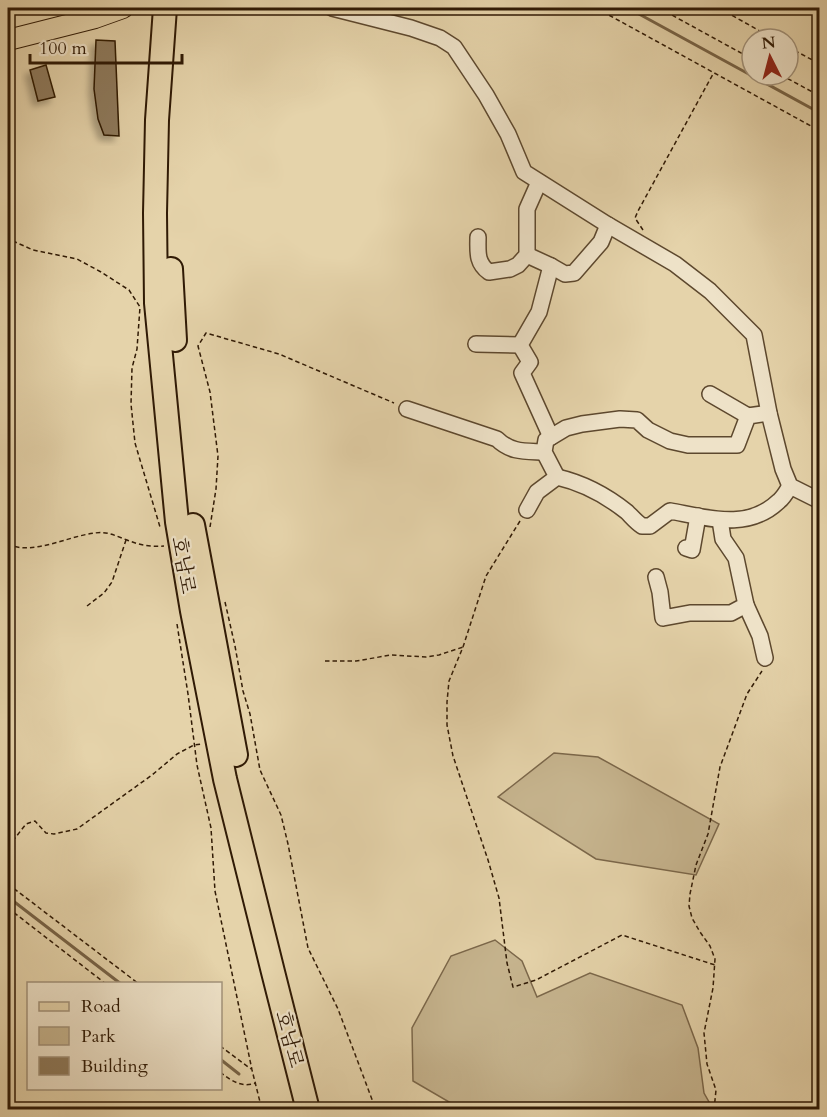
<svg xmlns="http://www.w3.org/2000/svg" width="827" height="1117" font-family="Cardo,'Noto Serif KR',serif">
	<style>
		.green { fill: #c6b48e; stroke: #7b674a; stroke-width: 1.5 }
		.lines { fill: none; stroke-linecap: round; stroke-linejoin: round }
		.stream { stroke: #776346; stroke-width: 3 }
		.building { fill: #8e7a5b; stroke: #301a05; stroke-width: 1.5; filter: url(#shadow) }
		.minor-casing { stroke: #5d482e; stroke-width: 18 }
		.major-casing { stroke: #301a05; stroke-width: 22 }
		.highway-casing { stroke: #301a05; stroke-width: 26 }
		.path { stroke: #301a05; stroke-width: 1.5; stroke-dasharray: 4.5 3; stroke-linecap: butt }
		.minor { stroke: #eee2c8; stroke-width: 15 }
		.major { stroke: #e5d3aa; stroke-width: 20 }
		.highway { stroke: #e5d3aa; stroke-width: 22 }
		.labels { text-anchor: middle; stroke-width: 4.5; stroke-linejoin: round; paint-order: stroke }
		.street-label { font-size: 20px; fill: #301a05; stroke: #eee2c8 }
	</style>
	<defs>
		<filter id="shadow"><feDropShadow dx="-5" dy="5" stdDeviation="3" flood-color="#0004"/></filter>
	</defs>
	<rect width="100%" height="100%" fill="#e5d3aa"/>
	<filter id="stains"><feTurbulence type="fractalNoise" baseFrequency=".00333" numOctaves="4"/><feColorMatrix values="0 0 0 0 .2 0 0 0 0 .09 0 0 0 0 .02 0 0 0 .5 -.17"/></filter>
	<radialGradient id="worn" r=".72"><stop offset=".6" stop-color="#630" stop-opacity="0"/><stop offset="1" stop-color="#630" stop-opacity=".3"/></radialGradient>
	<g class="green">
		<path d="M554,753l44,4 121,67 -23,51 -100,-16 -98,-62z"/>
		<path d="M495,940l27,21 15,36 53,-24 92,32 16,43 6,45 9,16h-252l-48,-28 -1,-53 39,-72z"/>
	</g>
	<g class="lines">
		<g class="stream">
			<path d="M628,8l192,105"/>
			<path d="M8,897l113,87"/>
			<path d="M220,1059l19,15"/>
		</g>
	</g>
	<g class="building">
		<path d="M96,40l19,1 4,95 -15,-1 -6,-16 -4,-30z"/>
		<path d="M46,65l9,32 -17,4 -8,-31z"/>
	</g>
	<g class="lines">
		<defs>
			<g id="minor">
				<path d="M332,8l79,20 29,10 14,9 32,48 22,39 16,38 84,53 67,39 35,27 44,44 15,78 14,56 7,17 30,15"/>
				<path d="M478,237c0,14 -2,26 11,35l21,-3 8,-4 9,-10v-46l12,-27"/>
				<path d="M527,255l24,11 14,8 9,-1 27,-31 7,-17"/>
				<path d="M476,344l44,1"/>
				<path d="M710,394l38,22"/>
				<path d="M407,409l90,30c14,14 29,12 47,13"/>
				<path d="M551,437l-29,-64 8,-11 -10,-17 19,-33 12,-46"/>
				<path d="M557,477c26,6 50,19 70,35 5,5 9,10 15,14h8l20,-15c38,7 78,20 109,-10 5,-4 8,-10 11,-15"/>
				<path d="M527,510l10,-18 20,-15 -13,-25 2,-12 20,-12 16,-4 38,-5 17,1 11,10 22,11 18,4h49l11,-29 21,-3"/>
				<path d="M686,548l6,2 6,-34"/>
				<path d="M656,577l4,15 3,26 27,-5h41l15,-8 -10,-47 -13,-19 -3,-19"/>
				<path d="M746,605l14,31 5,22"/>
			</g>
			<path id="major" d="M8,40l87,-22 28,-10"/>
			<g id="highway">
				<path d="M165,8l-8,112 -2,93 1,90 21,219 15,89 33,168 48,193 35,138"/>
				<path d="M171,269l4,71"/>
				<path d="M193,525l43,230"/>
			</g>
		</defs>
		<use href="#minor" class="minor-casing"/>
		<use href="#major" class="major-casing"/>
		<use href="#highway" class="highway-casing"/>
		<g class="path">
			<path d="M596,8l224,123"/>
			<path d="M659,8l93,51"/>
			<path d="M719,8l55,31"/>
			<path d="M788,47l32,17"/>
			<path d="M781,75l39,21"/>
			<path d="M643,230l-8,-12 3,-7 75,-137"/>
			<path d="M8,235l5,6 20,9 44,9 24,13 28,18 11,17 -3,42 -5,19 -1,36 4,39 25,84"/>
			<path d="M520,521l-34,55 -23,71 -14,34 -2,21v23l6,31 35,104 11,38 8,65 6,24 23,-7 86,-45 93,30"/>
			<path d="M210,527l6,-38 2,-33 -8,-64 -12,-46 8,-13 73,21 115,49"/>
			<path d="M8,544c24,12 60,-8 87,-11 12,-2 21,3 32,7 12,5 24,7 37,6"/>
			<path d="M225,602l10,44 8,45 7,23 10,56 21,45 7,29 20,104 30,61 38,101"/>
			<path d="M87,606l17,-13 8,-11 14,-42"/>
			<path d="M177,624l11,70 9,71 14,63 4,63 37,179 10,40"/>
			<path d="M325,661h31l35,-6 35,2 13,-2 24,-8"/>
			<path d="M8,847l18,-23 9,-3 11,12 8,1 23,-5 75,-54 25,-21 17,-9 7,-1"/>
			<path d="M8,884l131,100"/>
			<path d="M8,908l98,76"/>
			<path d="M220,1046l31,23"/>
			<path d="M220,1072c12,9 21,16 36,11"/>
			<path d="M714,1110l2,-20 -9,-26 -3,-31 9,-45 2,-29 -5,-13 -10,-14 -8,-14 -3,-12 1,-12 6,-29 12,-31 12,-67 27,-73 15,-23"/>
		</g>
		<use href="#minor" class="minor"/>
		<use href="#major" class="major"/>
		<use href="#highway" class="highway"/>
	</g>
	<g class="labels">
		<g class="street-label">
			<text transform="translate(184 565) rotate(80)" y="7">호남로</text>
			<text transform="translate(290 1039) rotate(75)" y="7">호남로</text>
		</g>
	</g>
	<rect width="827" height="1117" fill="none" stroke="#e5d3aa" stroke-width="30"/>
	<rect x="9" y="9" width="809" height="1099" fill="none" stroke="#301a05" stroke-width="3"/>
	<rect x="15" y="15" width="797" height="1087" fill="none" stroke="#301a05" stroke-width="1.5"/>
	<rect x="27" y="982" width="195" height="108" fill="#eee2c8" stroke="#a2927a" stroke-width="1.5"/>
	<rect x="39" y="1002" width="30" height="9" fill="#e5d3aa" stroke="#a2927a" stroke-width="1.5"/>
	<text x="81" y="1012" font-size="18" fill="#301a05">Road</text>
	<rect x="39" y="1027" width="30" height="18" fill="#c6b48e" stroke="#a2927a" stroke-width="1.5"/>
	<text x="81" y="1042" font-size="18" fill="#301a05">Park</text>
	<rect x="39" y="1057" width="30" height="18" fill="#8e7a5b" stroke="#a2927a" stroke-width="1.5"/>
	<text x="81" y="1072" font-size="18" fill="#301a05">Building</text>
	<g transform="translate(770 57) rotate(354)"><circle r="28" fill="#eee2c8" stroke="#a2927a" stroke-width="1.5"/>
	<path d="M0-4.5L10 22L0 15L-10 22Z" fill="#8f2418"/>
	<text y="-9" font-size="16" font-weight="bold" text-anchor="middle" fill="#301a05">N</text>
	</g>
	<path d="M30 54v9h152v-9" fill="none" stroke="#301a05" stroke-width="3"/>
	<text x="39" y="54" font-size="18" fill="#301a05" stroke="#eee2c8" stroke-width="4.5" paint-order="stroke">100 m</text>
	<rect width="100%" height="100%" filter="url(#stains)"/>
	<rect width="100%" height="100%" fill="url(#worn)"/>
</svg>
